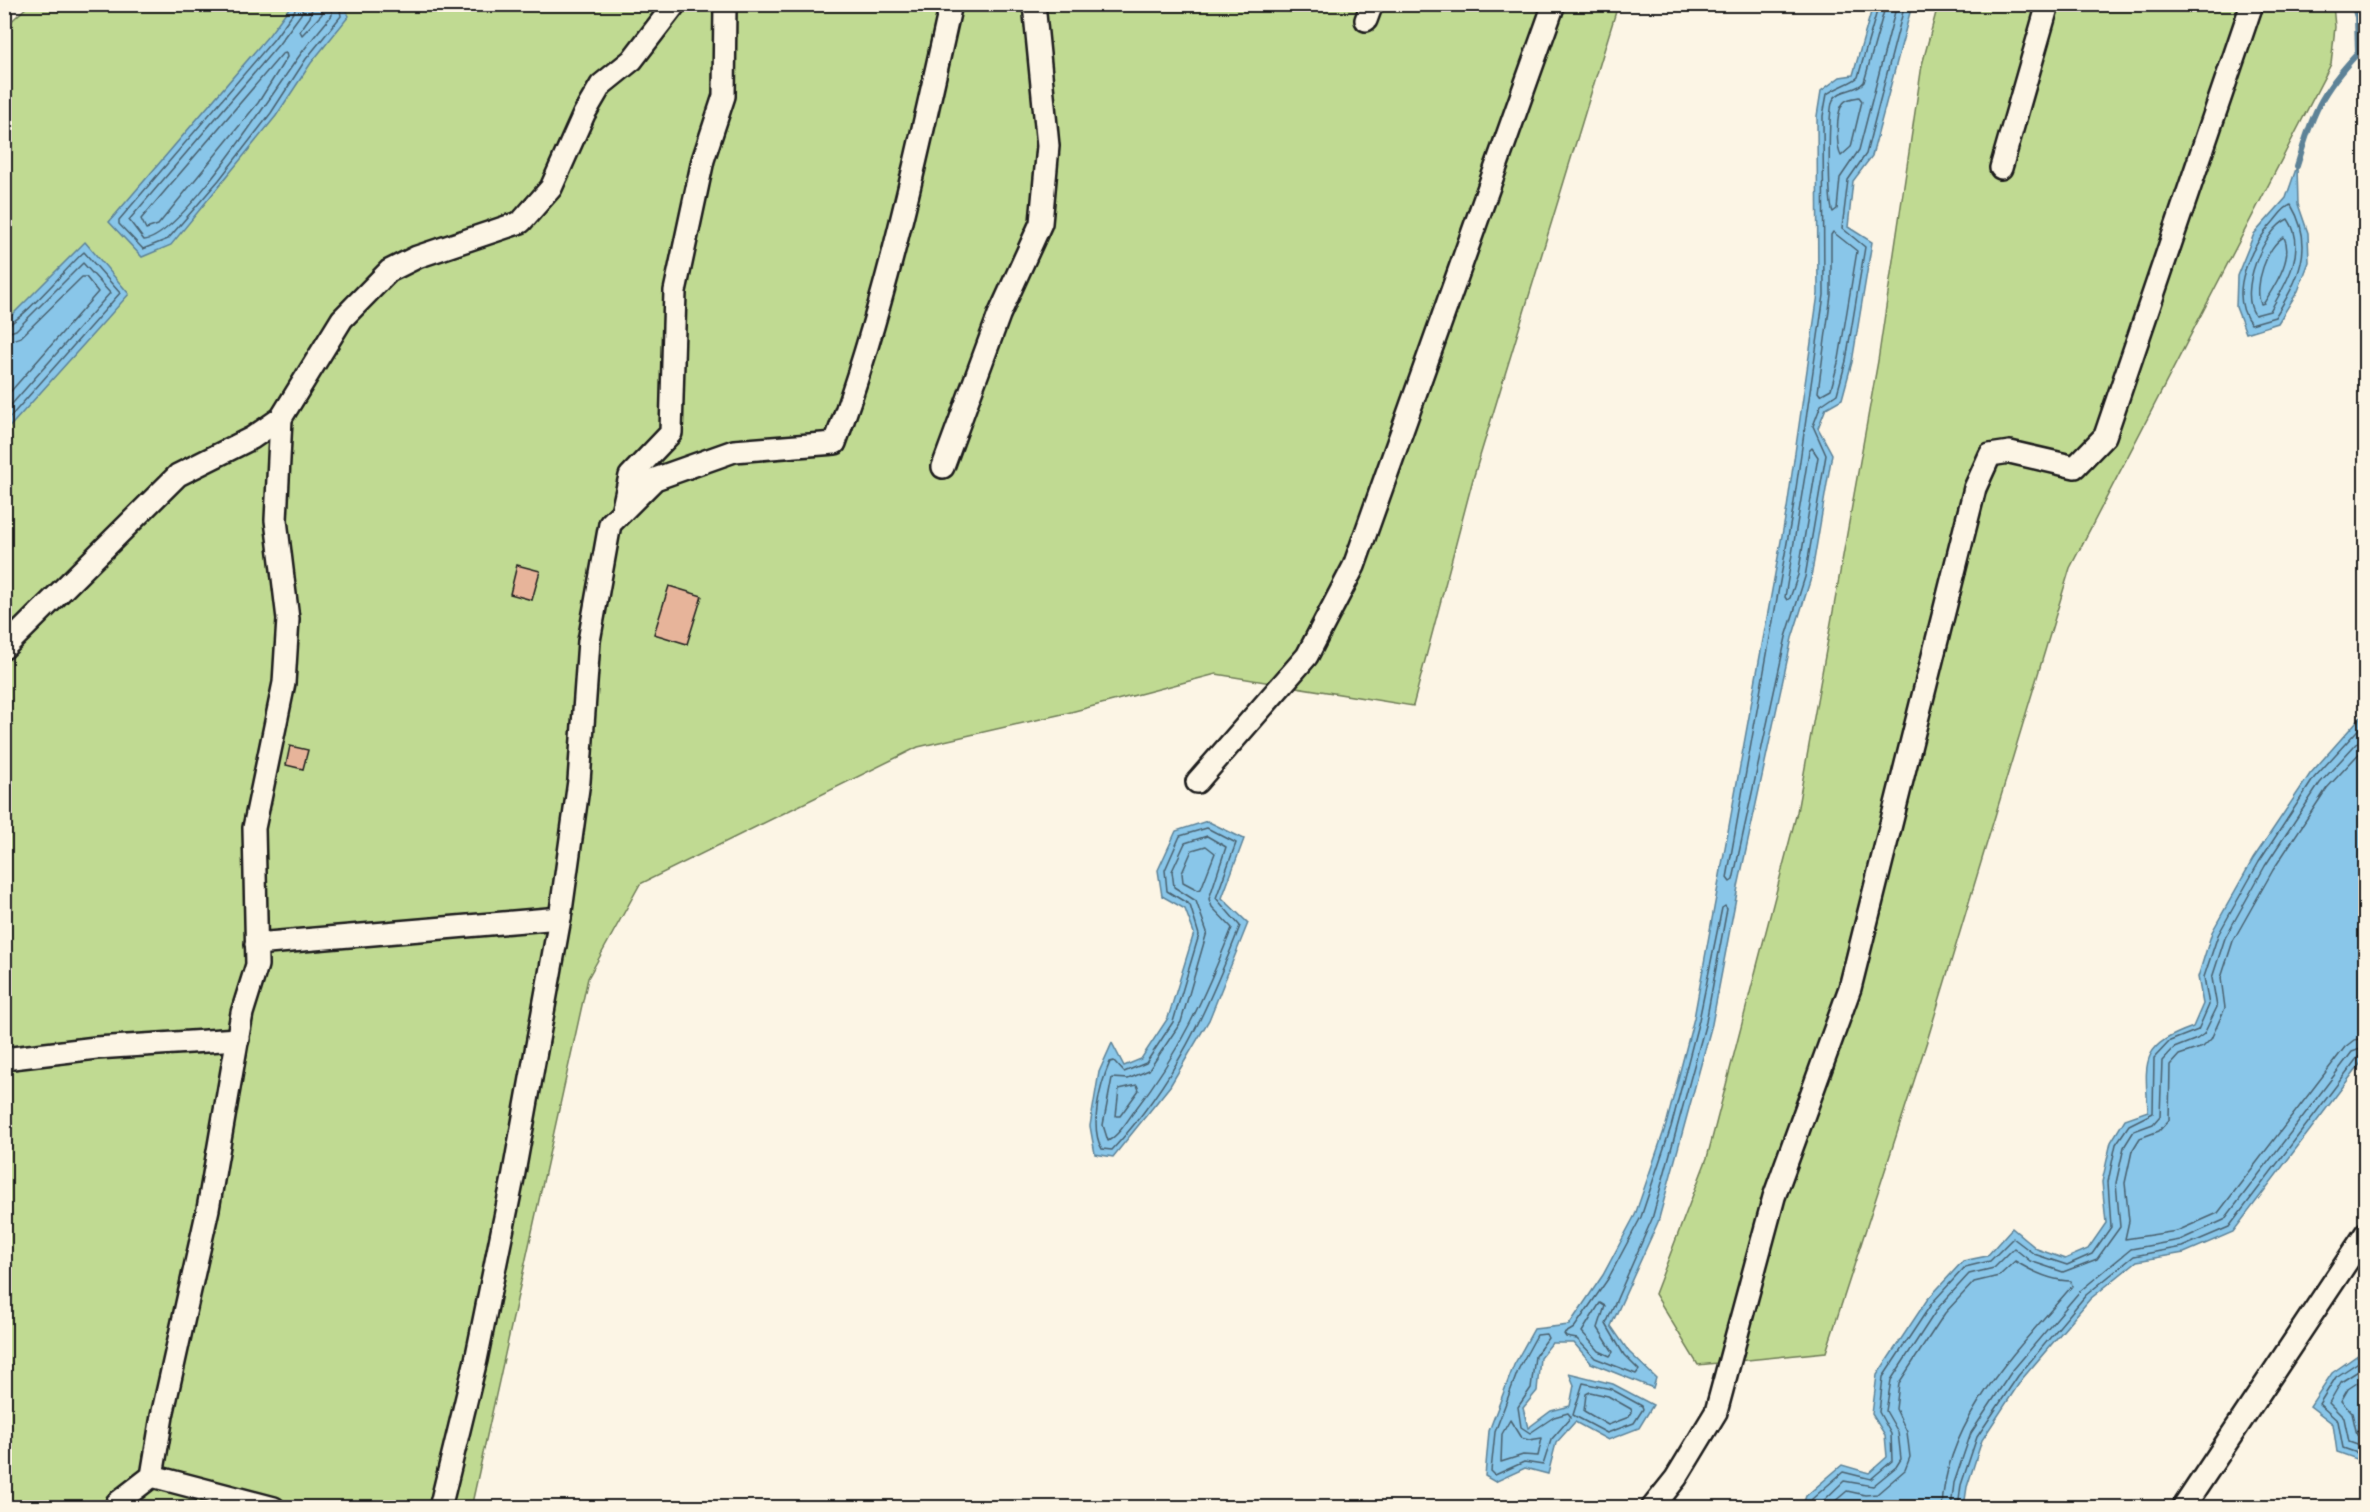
<svg xmlns="http://www.w3.org/2000/svg" width="2370" height="1512" font-family="'Balsamiq Sans',sans-serif">
	<style>
		.green { fill: #c0da92; stroke: #6e7b57; stroke-width: 1.5 }
		.water { fill: #89c6e9; stroke: #5d8297; stroke-width: 1.5 }
		.lines { fill: none; stroke-linecap: round; stroke-linejoin: round }
		.shore { stroke: #48606e; stroke-width: 1.5 }
		.stream { stroke: #5d8297; stroke-width: 6 }
		.building { fill: #e7b49a; stroke: #1c1c1c; stroke-width: 1.5 }
		.minor-casing { stroke: #1c1c1c; stroke-width: 26 }
		.minor { stroke: #fcf5e5; stroke-width: 21 }
	</style>
	<rect width="100%" height="100%" fill="#fcf5e5"/>
	<filter id="ink" filterUnits="userSpaceOnUse"><feTurbulence type="fractalNoise" baseFrequency=".0167" numOctaves="2"/><feDisplacementMap in="SourceGraphic" scale="12" xChannelSelector="R" yChannelSelector="G"/><feConvolveMatrix kernelMatrix="1 2 1 2 8 2 1 2 1" color-interpolation-filters="sRGB"/></filter>
	<g filter="url(#ink)">
		<g class="green">
			<path d="M30,4l1588,1 -145,474 -60,227 -197,-32 -149,39 -149,34 -278,137 -52,94 -117,530 -466,-1 -1,-1479z"/>
			<path d="M1938,5h395l2,22 -4,37 -261,504 -143,473 -101,311 -128,13 -43,-71 52,-136 90,-346 81,-451 44,-296z"/>
		</g>
		<g class="water">
			<path d="M292,4l51,1 6,11 -38,47 -35,53 -105,129 -29,12 -33,-35 160,-187z"/>
			<path d="M1873,5h39l-40,151 -19,25 -5,46 24,15 -20,120 -10,37 -16,9 -8,20 14,26 -21,124 -19,60 -54,249 -26,137 -54,198 -47,104 18,26 27,26 -3,10 -62,-25 -17,-20h-22l-12,15 -3,33 -14,17 5,20 23,-17 19,-5 4,-21 -5,-12 44,11 40,21 -14,23 -31,12 -33,-18 -19,21 -8,31 -23,-6 -30,14 -10,-6 4,-45 25,-66 20,-36 35,-4 34,-50 32,-60 31,-90 28,-107 93,-510 31,-214 -1,-178 4,-25 19,-14 13,-2z"/>
			<path d="M2297,166l1,38 10,29 1,29 -11,29 -20,32 -32,10 -10,-26 1,-31 17,-42 32,-36z"/>
			<path d="M85,242l44,52 -124,138v-110z"/>
			<path d="M2365,712l1,345 -9,11 -124,164 -49,21 -47,8 -47,38 -68,80 -40,61 -15,47 -3,20h-162l4,-11 36,-31 27,8 18,-16 -2,-22 -13,-21 5,-39 50,-75 36,-39 24,-5 25,-28 25,21 28,10 23,-10 18,-26 -4,-41 9,-40 14,-23 23,-8c-3,-51 -8,-65 45,-84l10,-23 -5,-27 14,-45 41,-73 57,-85z"/>
			<path d="M1207,821l37,18 -22,59 26,25 -39,97 -39,66 -57,71 -18,-3 -5,-28 9,-54 13,-29 12,23 17,-7 27,-41 26,-85 -9,-24 -23,-13 -4,-26 18,-39z"/>
			<path d="M2365,1350v112l-28,-10 -4,-28 -23,-18 22,-33z"/>
		</g>
		<g class="lines">
			<g class="shore">
				<path d="M296,4l-1,6 -21,29 -155,181v4l24,25 25,-10 51,-59 52,-67 35,-54 35,-43 -2,-12"/>
				<path d="M304,4l-3,10 -22,30 -150,176 15,20c37,-2 131,-151 156,-185 10,-14 21,-26 32,-40l-1,-11"/>
				<path d="M313,4l-3,13 -10,14 2,4 20,-21v-10"/>
				<path d="M1879,4l-21,73c-4,5 -21,10 -31,17l-4,22 1,179 -31,214 -66,369 3,4 3,-2 53,-243 19,-60 21,-122 -13,-29 8,-21 16,-11 9,-33 19,-114 -23,-19 6,-48 18,-26 39,-150"/>
				<path d="M1886,4l-22,78c-8,10 -24,6 -31,18 -5,10 -5,104 0,112l4,-3 3,-31 19,-28 38,-146"/>
				<path d="M282,54l4,-1 1,4 -29,46 -100,122 -12,4 -5,-10z"/>
				<path d="M1859,97l3,4 -11,46 -10,9c-5,-9 -5,-41 1,-51 3,-6 11,-7 17,-8z"/>
				<path d="M2291,205c25,42 7,75 -16,112l-24,7c-24,-31 0,-78 23,-103 5,-6 10,-14 17,-16z"/>
				<path d="M2288,219c20,30 -2,65 -18,92l-15,4c-17,-23 8,-85 33,-96z"/>
				<path d="M1833,232l24,19 -18,108 -8,30 -11,6 -2,-3 13,-97v-60z"/>
				<path d="M2284,237c10,21 -9,48 -20,66l-3,1c-8,-17 6,-59 23,-67z"/>
				<path d="M4,326c16,-2 64,-60 80,-74l36,41 -116,131"/>
				<path d="M4,334l12,-4 67,-67 27,30 -106,120"/>
				<path d="M4,343l17,-6 61,-60h4l12,15 -94,107"/>
				<path d="M1812,448l6,9 -20,118 -8,23 -3,2 -2,-3 24,-146z"/>
				<path d="M2366,746l-39,42 -54,82 -40,71 -12,37 4,30 -14,31 -8,8 -24,8 -9,10 -1,55 -10,11 -19,7 -8,13 -7,32 4,38 -4,18 52,-8 41,-18 127,-166 9,-7 12,-2"/>
				<path d="M1207,828l29,15 -20,55 24,28c-33,85 -65,156 -128,224l-10,-1c-13,-22 -2,-64 8,-87l4,-1 10,11 22,-9 27,-41 26,-87 -9,-30 -23,-14 -2,-21 15,-34z"/>
				<path d="M1207,836l19,11 -17,52 3,8 20,21c-27,68 -52,124 -97,182 -7,10 -16,25 -27,31l-5,-16 9,-47 16,1 21,-9 32,-48 26,-90 -11,-31 -22,-14 -2,-16 13,-28z"/>
				<path d="M1206,846l9,7 -14,36 -3,1 -15,-8 -1,-9 10,-23z"/>
				<path d="M1725,906l2,3 -21,113 -54,197 -46,105 18,31 15,15 -3,4 -41,-16 -18,-19 -11,-2 -2,-3 10,-6 34,-49 33,-62 30,-90 28,-107 23,-112z"/>
				<path d="M1137,1085l2,5 -19,26h-4l3,-27z"/>
				<path d="M1600,1303l5,3 -7,22 15,24 -3,4 -11,-5 -17,-19z"/>
				<path d="M1546,1334l2,4 -13,18 -4,32 -13,19 3,20 9,6 24,-16 14,-4 3,4 -20,23 -8,25 -19,-3 -29,13 -4,-4 4,-39 24,-64 18,-33z"/>
				<path d="M2366,1357l-30,20 -17,27 19,17 5,27 23,8"/>
				<path d="M2366,1366l-25,16 -12,21 15,15 5,24 17,6"/>
				<path d="M2366,1377l-18,12 -7,12 11,12 5,22 9,3"/>
				<path d="M1583,1383l28,6 31,17 1,3 -9,14 -27,10 -34,-18z"/>
				<path d="M1590,1392l18,4 23,13 1,3 -3,5 -21,8 -24,-14 2,-17z"/>
				<path d="M1510,1420l11,18 8,2 13,-2 -4,18 -15,-1 -22,7 1,-28z"/>
				<path d="M1808,1508l4,-9 31,-27 28,7 21,-18 -1,-27 -12,-22 4,-35 49,-74 33,-36 25,-6 23,-23 21,16 33,11 25,-11 19,-27 -3,-45 8,-38 13,-19 24,-12 1,-55 16,-17 28,-11 11,-25 -5,-28 14,-42 41,-73 55,-84 52,-57"/>
				<path d="M1816,1508l28,-27 29,5 23,-19 5,-8 -3,-27 -12,-21 5,-31 47,-72 31,-34 25,-6 20,-20 16,13 33,11 34,-13 23,-32 -4,-44 8,-36 10,-16 19,-7 7,-8 2,-55 12,-13 23,-9 7,-5 13,-27 -5,-29 13,-40 40,-72 55,-83 46,-50"/>
				<path d="M1827,1508l20,-17 18,4 12,-1 28,-24 5,-13 -3,-25 -11,-23 3,-26 46,-70 29,-31 25,-6 16,-15c16,10 36,20 56,20l1,5c-53,62 -127,134 -130,222"/>
				<path d="M1951,1508l3,-25 17,-50 41,-62 68,-80 51,-42 49,-9 44,-20 128,-168 14,-5"/>
				<path d="M1958,1508l3,-23 16,-48 41,-61 68,-81 48,-39 48,-9 47,-20 129,-170 8,-3"/>
			</g>
			<path class="stream" d="M2297,166c16,-52 22,-72 61,-113l-1,-36 -4,-13"/>
		</g>
		<g class="building">
			<path d="M517,565l23,6 -8,29 -22,-6z"/>
			<path d="M669,586l33,10 -15,48 -33,-10z"/>
			<path d="M290,746l18,4 -5,19 -17,-4z"/>
		</g>
		<g class="lines">
			<defs>
				<g id="minor">
					<path d="M1366,20l6,-16"/>
					<path d="M2001,168l47,-164"/>
					<path d="M943,467l56,-152 42,-92 7,-77 -14,-142"/>
					<path d="M622,512l8,-36 41,-43 4,-142 28,-131 21,-64 1,-92"/>
					<path d="M4,648l174,-173 74,-37 29,-20 61,-99 47,-48 28,-14 104,-35 30,-34 33,-74 17,-29 31,-25 43,-56"/>
					<path d="M1197,782l110,-126 47,-90 200,-562"/>
					<path d="M256,944l304,-26"/>
					<path d="M4,1059l92,-11 142,-9"/>
					<path d="M152,1476l122,32"/>
					<path d="M117,1508v-5l35,-27 10,-60 46,-207 34,-196 15,-48 -3,-137 30,-145 4,-64 -12,-99 5,-102"/>
					<path d="M440,1508l36,-148 37,-182 47,-260 19,-137 10,-140 21,-117 45,-45 79,-28 101,-8c52,-142 83,-292 116,-439"/>
					<path d="M1652,1508l24,-30 40,-66 58,-215 76,-209 125,-500 15,-33 20,-3 65,15 30,-31 147,-432"/>
					<path d="M2183,1508l183,-275"/>
				</g>
			</defs>
			<use href="#minor" class="minor-casing"/>
			<use href="#minor" class="minor"/>
		</g>
	</g>
	<rect width="2370" height="1512" fill="none" stroke="#fcf5e5" stroke-width="24"/>
	<rect x="12" y="12" width="2346" height="1488" fill="none" stroke="#1c1c1c" stroke-width="2" filter="url(#ink)"/>
</svg>
